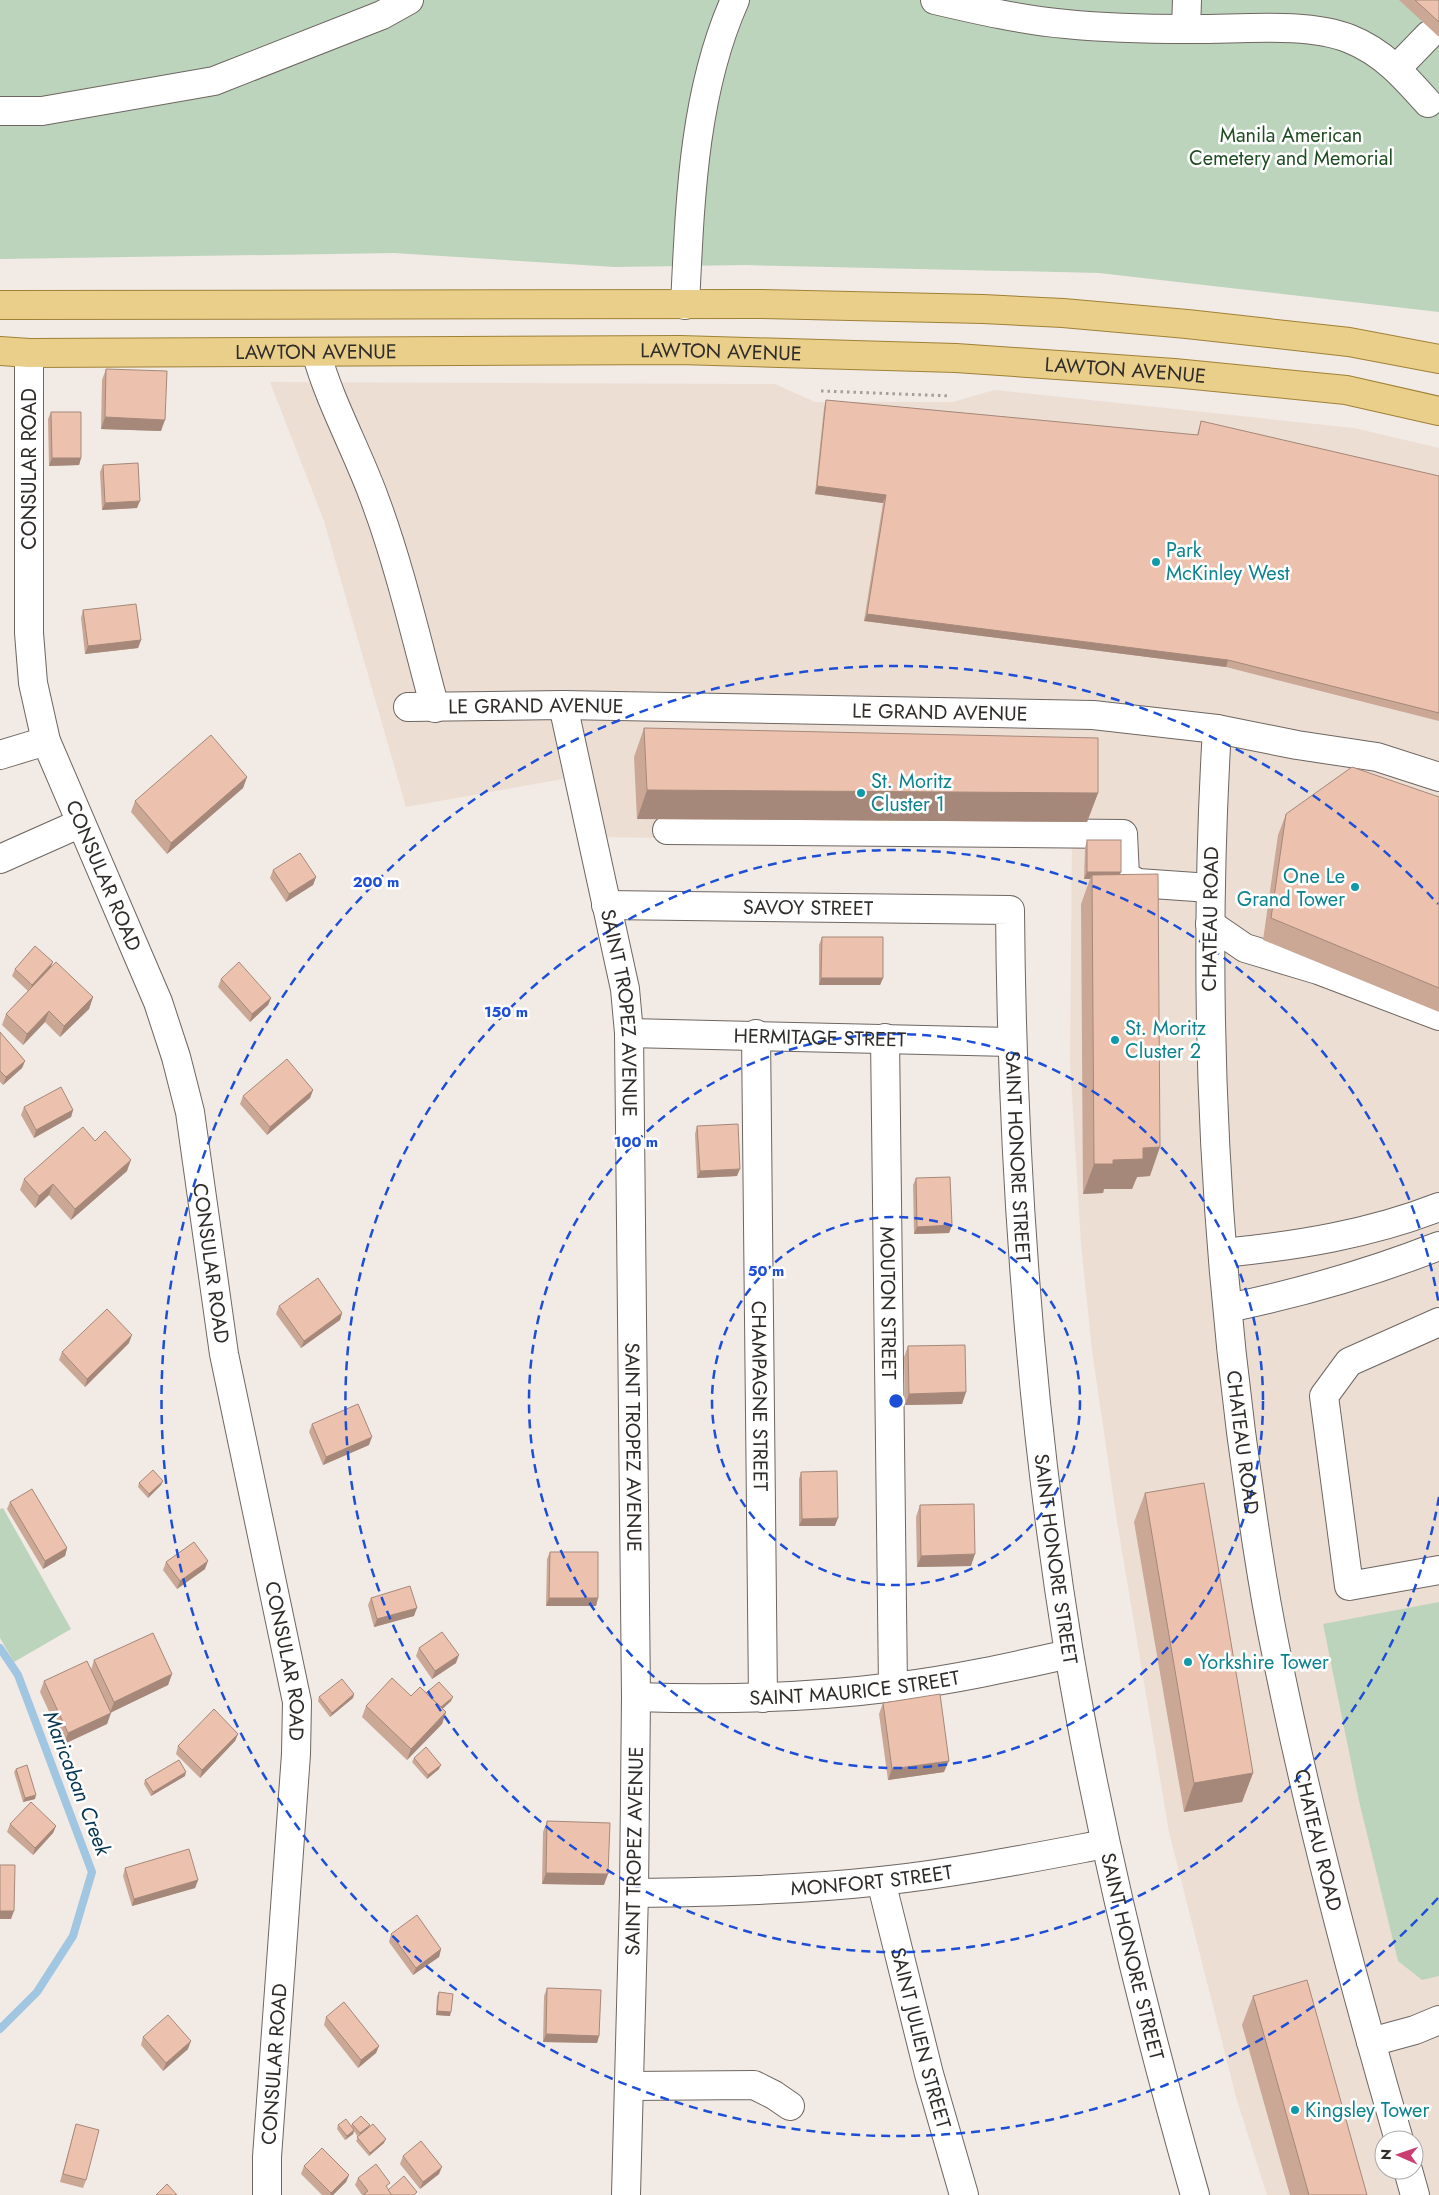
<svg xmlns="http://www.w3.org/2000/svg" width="1439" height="2195" font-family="Jost,sans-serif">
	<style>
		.built { fill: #edded4; fill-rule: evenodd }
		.green { fill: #bcd4bc }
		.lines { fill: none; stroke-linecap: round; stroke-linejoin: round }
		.stream { stroke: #a1c6e2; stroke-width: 8 }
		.minor-casing { stroke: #6d6661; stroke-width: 30 }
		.major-casing { stroke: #9f8136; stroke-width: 30 }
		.path { stroke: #a49e9a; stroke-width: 3; stroke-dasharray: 2.5 4; stroke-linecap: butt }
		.minor { stroke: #fff; stroke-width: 28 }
		.major { stroke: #eacf8b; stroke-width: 28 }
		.wall { fill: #cba796 }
		.shaded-wall { fill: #a5887a }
		.building { fill: #ecc2ae; stroke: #a5887a }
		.ring { fill: none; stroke: #1d4ed8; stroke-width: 2.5; stroke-dasharray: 9 6 }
		.culture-dot { fill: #0f9aa8; stroke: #fff; stroke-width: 2 }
		.labels { text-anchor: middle; stroke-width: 5; stroke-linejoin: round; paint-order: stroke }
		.park-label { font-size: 20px; fill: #1f4d22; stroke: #fff }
		.street-label { font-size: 20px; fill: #2f2c2a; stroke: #fff }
		.culture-label { font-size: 20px; fill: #0d838f; stroke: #fff; text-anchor: start }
		.water-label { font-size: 21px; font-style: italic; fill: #043450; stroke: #fff }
		.centre { fill: #1d4ed8; stroke: #fff; stroke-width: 2.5 }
		.ring-label { font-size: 15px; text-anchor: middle; font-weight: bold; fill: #1d4ed8; stroke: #fff; stroke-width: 5; stroke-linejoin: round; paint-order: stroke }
	</style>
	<rect width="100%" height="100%" fill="#f2eae4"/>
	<path class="built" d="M270,382l505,2 40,18h138l41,-12 360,38 85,20v1747h-172l-31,-98 -67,-265 -53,-317 -24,-165 -11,-106 -11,-182 2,-216 -468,-9 -13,-63 -185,33 -82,-286zM1384,2140h30v30h-30z"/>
	<g class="green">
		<path d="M0,0h1439v312l-340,-39 -354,-8 -130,2 -221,-14 -394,6z"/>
		<path d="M3,1508l68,121 -57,33 -14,-24v-129z"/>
		<path d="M1439,1602v374l-17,4 -24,-19 -39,-160 -36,-177z"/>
	</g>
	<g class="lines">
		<path class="stream" d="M0,1648l18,27 74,197 -19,64 -36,56 -37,37"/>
		<defs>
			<g id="minor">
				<path d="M935,0c43,10 87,20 131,24 40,4 81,5 121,5 48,1 119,-8 163,10 33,13 55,38 78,64"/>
				<path d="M1186,29l1,-29"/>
				<path d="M1397,68l32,-33"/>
				<path d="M0,111h42l172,-30 168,-66 27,-15"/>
				<path d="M685,305c5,-102 8,-211 50,-305"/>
				<path d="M316,352c14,51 41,98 59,148 25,67 41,138 60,208"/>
				<path id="s1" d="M29,353v280l4,50 13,58 112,261 18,55 14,55 34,242 73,348 -1,52 -29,403v38"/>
				<path id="s2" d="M563,705l62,284 4,44 7,664 -2,196 -8,302"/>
				<path id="s3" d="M408,707l155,-2 530,10 124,14 80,16 80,12 62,20"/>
				<path id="s4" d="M1217,729c-14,235 -6,469 24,703 10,73 20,148 35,220 33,165 76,327 123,488"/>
				<path d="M0,755l46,-14"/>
				<path d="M667,830l456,4 2,42 13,7 72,5"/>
				<path d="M0,859l81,-36"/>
				<path id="s5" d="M606,905l404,5c2,249 19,498 59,743 31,184 75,364 126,542"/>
				<path d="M1210,924l35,24 73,22 121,46"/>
				<path id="s6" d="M629,1033l382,9"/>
				<path id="s7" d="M756,1034l7,664"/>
				<path id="s8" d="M885,1038l8,649"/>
				<path d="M1223,1253c73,-7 147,-19 216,-46"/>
				<path d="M1228,1308c72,-15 142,-35 211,-62"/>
				<path d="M1439,1322l-90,40 -25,34 25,190 90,-16"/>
				<path id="s9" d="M636,1697c86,3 172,1 258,-10 59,-7 117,-20 175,-33"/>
				<path id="s10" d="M881,1881l48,193 35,121"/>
				<path id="s11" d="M634,1893c83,-1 165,-3 247,-12 75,-8 150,-23 224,-37"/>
				<path d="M1371,2042l44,-12 24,-10"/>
				<path d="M629,2086l125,-1 20,10 16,11"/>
				<path d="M1408,2170l7,25"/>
			</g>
			<g id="major">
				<path d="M0,305l762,-1 221,5 80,4 124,11 162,18 90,17"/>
				<path id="s12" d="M0,351l29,2 651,-3 276,8 218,15 172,17 93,21"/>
			</g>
		</defs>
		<use href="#minor" class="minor-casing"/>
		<use href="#major" class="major-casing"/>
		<path class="path" d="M821,391l130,5"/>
		<use href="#minor" class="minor"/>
		<use href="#major" class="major"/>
	</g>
	<g class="wall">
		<path d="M1399,0h40v37z"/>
		<path d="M106,369l55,62 -60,-2 1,-49z"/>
		<path d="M826,400l371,35 4,-14 238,55v245l-213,-54 -362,-46 19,-118 -68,-9 9,-86z"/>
		<path d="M51,412l30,46 -2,7 -30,1 -1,-47z"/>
		<path d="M103,465l34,43 -35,2 -2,-38z"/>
		<path d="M83,610l58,30 -3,8 -53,6 -4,-36z"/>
		<path d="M644,728l454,65 -11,29 -450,-3 -3,-62z"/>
		<path d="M247,777l-4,11 -76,66 -36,-42 4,-11z"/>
		<path d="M1439,797v215l-176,-72 15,-105 8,-21z"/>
		<path d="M1087,840l33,35 30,301 -13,1 -5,12h-28l-1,4 -20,1 -2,-290 9,-25h-6l1,-31z"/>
		<path d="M273,870l43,7 -3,8 -27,17 -16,-24z"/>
		<path d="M822,937l61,41 -3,7h-61v-40z"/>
		<path d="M51,967l42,30 -4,12 -29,28 -15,-15 -22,23 -21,-20 4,-11 22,-23 -16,-15 3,-7z"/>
		<path d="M221,979l50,19 -3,7 -18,17 -32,-35z"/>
		<path d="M0,1032l25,29 -3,7 -19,17 -3,-3z"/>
		<path d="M313,1090l-3,8 -43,37 -27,-31 3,-8z"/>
		<path d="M24,1107l49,3 -2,7 -37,21 -13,-23z"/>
		<path d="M697,1126l40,50 -40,2 -2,-44z"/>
		<path d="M95,1141l32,30 -56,49 -22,-25 -14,13 -15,-18 4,-11z"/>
		<path d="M916,1178l36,47 -3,8 -35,1 -1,-49z"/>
		<path d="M279,1306l63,7 -2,7 -39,28 -25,-34z"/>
		<path d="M129,1343l-44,44 -26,-27 3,-8z"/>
		<path d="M908,1346l58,46 -4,12 -57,1 -1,-48z"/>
		<path d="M312,1424l57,21 -46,20 -14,-33z"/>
		<path d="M801,1472l34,54h-36v-47z"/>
		<path d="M139,1483l22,2 -13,13 -10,-11z"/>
		<path d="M1145,1493l108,280 -11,29 -58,10 -50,-290z"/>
		<path d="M10,1502l57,46 -2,8 -22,13 -36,-60z"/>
		<path d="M920,1505l51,61 -54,1 -1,-50z"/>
		<path d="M550,1552l48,46 -2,8h-50l1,-47z"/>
		<path d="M166,1562l39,7 -28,20 -14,-19z"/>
		<path d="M371,1598l43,18 -40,11 -6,-22z"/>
		<path d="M419,1648l37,15 -24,16 -16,-23z"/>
		<path d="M94,1660l78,14 -4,11 -57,27 -4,12 -43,20 -24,-52 4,-11 47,-11z"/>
		<path d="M426,1693l25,8 -9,8 4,3 -4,12 -35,36 -45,-43 4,-11z"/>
		<path d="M354,1694l-1,4 -23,19 -12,-16 1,-4z"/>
		<path d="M883,1703l61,69 -56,8 -9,-66z"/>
		<path d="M238,1734l-3,7 -35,37 -24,-24 2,-8z"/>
		<path d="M414,1758l25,11 -12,10 -15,-17z"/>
		<path d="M16,1769l19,30 -12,3 -9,-30z"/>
		<path d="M185,1776l-34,20 -7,-12 1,-4z"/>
		<path d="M547,1821l57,64 -62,-1 1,-52z"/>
		<path d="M10,1824l46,2 -3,7 -20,22 -26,-23z"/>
		<path d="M125,1868l73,12 -3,8 -63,18 -9,-30z"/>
		<path d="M391,1934l50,15 -2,8 -26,18 -24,-33z"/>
		<path d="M547,1988l52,48 -2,7 -54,-1 1,-46z"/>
		<path d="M439,1992l11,24 -14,-1 1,-19z"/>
		<path d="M1253,1996l114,199h-77l-48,-170z"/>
		<path d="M326,2017l53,29 -3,7 -18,15 -34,-43z"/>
		<path d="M143,2037l45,12 -25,22 -22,-26z"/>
		<path d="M76,2124l10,56 -3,8 -23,-6z"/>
		<path d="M352,2124l17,4 15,15 -15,13 -13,-15 2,-4 -4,-6 -1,3 -8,6 -8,-11 1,-4 13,1z"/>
		<path d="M403,2156l36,18 -19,15 -20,-25z"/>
		<path d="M304,2166l45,9 -3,7 -13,13h-11l-21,-21z"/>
		<path d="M358,2178l30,11v1l28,5h-54l-7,-10z"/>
	</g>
	<g class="shaded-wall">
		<path d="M105,417l60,3 -4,11 -60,-2z"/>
		<path d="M52,458h29l-2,7 -30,1z"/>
		<path d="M817,486l69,9 -3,8 -68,-9z"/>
		<path d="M140,501l-3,7 -35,2 3,-7z"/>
		<path d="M867,614l361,46 -2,7 -362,-46z"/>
		<path d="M141,640l-3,8 -53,6 3,-8z"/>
		<path d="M247,777l-4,11 -76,66 4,-11z"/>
		<path d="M647,790l451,3 -11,29 -450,-3z"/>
		<path d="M1087,872h34l-3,7 -26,-4 -2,4h-6z"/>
		<path d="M316,877l-3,8 -27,17 3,-8z"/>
		<path d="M53,962l-3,7 -20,23 2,-7z"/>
		<path d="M821,978h62l-3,7h-61z"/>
		<path d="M93,997l-4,12 -29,28 4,-11z"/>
		<path d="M271,998l-3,7 -18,17 2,-8z"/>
		<path d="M49,1011l-4,11 -22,23 4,-11z"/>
		<path d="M25,1061l-3,7 -19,17 3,-8z"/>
		<path d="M313,1090l-3,8 -43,37 3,-8z"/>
		<path d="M73,1110l-2,7 -37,21 2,-8z"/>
		<path d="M1160,1147l-10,29 -13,1 -5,12h-28l-1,4 -20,1 11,-30 49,-16z"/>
		<path d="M131,1160l-4,11 -56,49 4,-11z"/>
		<path d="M740,1169l-3,7 -40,2 3,-7z"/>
		<path d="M53,1184l-4,11 -14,13 4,-12z"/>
		<path d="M952,1225l-3,8 -35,1 3,-7z"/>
		<path d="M342,1313l-2,7 -39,28 3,-7z"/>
		<path d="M132,1335l-3,8 -44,44 2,-8z"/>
		<path d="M966,1392l-4,12 -57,1 4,-11z"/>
		<path d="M372,1437l-3,8 -46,20 3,-8z"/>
		<path d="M163,1481l-2,4 -13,13 1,-4z"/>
		<path d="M838,1518l-3,8h-36l3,-7z"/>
		<path d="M67,1548l-2,8 -22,13 2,-8z"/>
		<path d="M975,1554l-4,12 -54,1 4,-11z"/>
		<path d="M208,1561l-3,8 -28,20 3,-8z"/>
		<path d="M549,1598h49l-2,8h-50z"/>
		<path d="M417,1608l-3,8 -40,11 3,-8z"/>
		<path d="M459,1655l-3,8 -24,16 3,-8z"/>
		<path d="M172,1674l-4,11 -58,28 4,-11z"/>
		<path d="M354,1694l-1,4 -23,19 2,-4z"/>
		<path d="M453,1697l-2,4 -15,14 1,-4z"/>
		<path d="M446,1712l-4,12 -35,36 4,-11z"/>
		<path d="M111,1713l-4,11 -43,20 4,-11z"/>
		<path d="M238,1734l-3,7 -35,37 2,-8z"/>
		<path d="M949,1761l-5,11 -56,8 4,-11z"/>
		<path d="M441,1765l-2,4 -12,10 1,-4z"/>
		<path d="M186,1772l-1,4 -34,20 2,-4z"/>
		<path d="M1253,1773l-11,29 -58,10 10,-29z"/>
		<path d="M36,1795l-1,4 -12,3 2,-4z"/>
		<path d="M56,1826l-3,7 -20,22 2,-7z"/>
		<path d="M546,1873l62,1 -4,11 -62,-1z"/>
		<path d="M198,1880l-3,8 -63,18 2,-7z"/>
		<path d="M0,1911h14l-3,8h-11z"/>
		<path d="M441,1949l-2,8 -26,18 3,-7z"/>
		<path d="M437,2011l14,1 -1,4 -14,-1z"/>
		<path d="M546,2034l53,2 -2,7 -54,-1z"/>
		<path d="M191,2041l-3,8 -25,22 3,-8z"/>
		<path d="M379,2046l-3,7 -18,15 3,-8z"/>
		<path d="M370,2125l-2,4 -9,8 1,-4z"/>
		<path d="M354,2130l-1,4 -8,6 2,-4z"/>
		<path d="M386,2139l-2,4 -15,13 1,-3z"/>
		<path d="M442,2167l-3,7 -19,15 3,-7z"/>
		<path d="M349,2175l-3,7 -13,13h-3l1,-2z"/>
	</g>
	<g class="building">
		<path d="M1415,0h24v22z"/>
		<path d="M106,369l61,2 -2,49 -60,-3z"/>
		<path d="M826,400l372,35 3,-14 238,55v237l-211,-53 -361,-46 19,-119 -69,-9z"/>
		<path d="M51,412h30v46h-29z"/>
		<path d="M138,463l2,38 -35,2 -2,-38z"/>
		<path d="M136,604l5,36 -53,6 -5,-36z"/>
		<path d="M644,728l454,10v55l-451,-3z"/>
		<path d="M211,735l36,42 -76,66 -36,-42z"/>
		<path d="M1352,767l87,30v191l-168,-70 15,-104z"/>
		<rect x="1087" y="840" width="34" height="32"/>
		<path d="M300,853l16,24 -27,17 -16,-24z"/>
		<path d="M1158,874l2,273 -17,1v11l-30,1v4h-19l-2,-289z"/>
		<path d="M822,937h61v41h-62z"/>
		<path d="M35,946l18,16 -21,23 -17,-16z"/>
		<path d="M56,962l37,35 -29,29 -15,-15 -22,23 -21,-20z"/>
		<path d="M239,962l32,36 -19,16 -31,-35z"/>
		<path d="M0,1032l25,29 -19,16 -6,-6z"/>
		<path d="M287,1059l26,31 -43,37 -27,-31z"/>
		<path d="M61,1087l12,23 -37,20 -12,-23z"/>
		<path d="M738,1124l2,45 -40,2 -3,-45z"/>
		<path d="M83,1127l12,14 10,-10 26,29 -56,49 -22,-25 -14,12 -15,-17z"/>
		<path d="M950,1177l2,48 -35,2 -1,-49z"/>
		<path d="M318,1278l24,35 -38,28 -25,-35z"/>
		<path d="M107,1309l25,26 -45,44 -25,-27z"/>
		<path d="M965,1345l1,47 -57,2 -1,-48z"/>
		<path d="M358,1404l14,33 -46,20 -14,-33z"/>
		<path d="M153,1470l10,11 -14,13 -10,-11z"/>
		<path d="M837,1471l1,47 -36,1 -1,-47z"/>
		<path d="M1204,1483l49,290 -59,10 -49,-290z"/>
		<path d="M32,1489l35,59 -22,13 -35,-59z"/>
		<path d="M974,1504l1,50 -54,2 -1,-51z"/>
		<path d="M194,1542l14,19 -28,20 -14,-19z"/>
		<path d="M550,1552h48v46h-49z"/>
		<path d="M410,1586l7,22 -40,11 -6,-21z"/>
		<path d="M442,1632l17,23 -24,16 -16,-23z"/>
		<path d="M153,1633l19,41 -58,28 -20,-42z"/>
		<path d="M87,1661l24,52 -43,20 -24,-52z"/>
		<path d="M392,1678l19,18 9,-9 26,25 -35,37 -45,-43z"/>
		<path d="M342,1679l12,15 -22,19 -13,-16z"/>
		<path d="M439,1682l14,15 -12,10 -15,-14z"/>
		<path d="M940,1694l9,67 -57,8 -9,-66z"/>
		<path d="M214,1709l24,25 -36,36 -24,-24z"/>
		<path d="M426,1747l15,18 -13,10 -14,-17z"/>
		<path d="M179,1760l7,12 -33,20 -8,-12z"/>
		<path d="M27,1765l9,30 -11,3 -9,-29z"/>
		<path d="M31,1802l25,24 -21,22 -25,-24z"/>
		<path d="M547,1821l63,2 -2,51 -62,-1z"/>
		<path d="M189,1849l9,31 -64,19 -9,-31z"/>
		<path d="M0,1865h15l-1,46h-14z"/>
		<path d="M417,1915l24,34 -25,19 -25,-34z"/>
		<path d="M1307,1980l60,215h-58l-56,-199z"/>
		<path d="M547,1988l54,2 -2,46 -53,-2z"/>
		<path d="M439,1992l14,2 -2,18 -14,-1z"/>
		<path d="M344,2002l35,44 -18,14 -35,-43z"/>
		<path d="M168,2015l23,26 -25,22 -23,-26z"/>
		<path d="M361,2116l9,9 -10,8 -8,-9z"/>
		<path d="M346,2119l8,11 -7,6 -9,-11z"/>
		<path d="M76,2124l23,6 -13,50 -23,-6z"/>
		<path d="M373,2124l13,15 -16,14 -13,-16z"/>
		<path d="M421,2141l21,26 -19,15 -20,-26z"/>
		<path d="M322,2148l27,27 -18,18 -27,-27z"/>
		<path d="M376,2164l14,19 -4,3 6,9h-27l-1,-1 4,-3 -10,-13z"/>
		<path d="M404,2176l13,16 -3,3h-22l-4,-5z"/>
		<path d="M167,2184l10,11h-21z"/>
	</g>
	<g class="ring">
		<circle cx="896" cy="1401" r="184"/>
		<circle cx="896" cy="1401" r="367"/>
		<path d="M1439 1497A551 551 0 1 1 1439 1305"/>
		<path d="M1438 1898A735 735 0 1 1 1438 904"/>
	</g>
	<g class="culture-dot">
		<circle cx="1156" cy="562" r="5"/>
		<circle cx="861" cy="793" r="5"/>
		<circle cx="1355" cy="887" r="5"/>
		<circle cx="1115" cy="1040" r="5"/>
		<circle cx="1188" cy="1662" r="5"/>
		<circle cx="1295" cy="2110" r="5"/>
	</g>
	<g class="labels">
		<g class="park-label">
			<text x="1291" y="142">Manila American<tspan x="1291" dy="23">Cemetery and Memorial</tspan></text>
		</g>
		<g class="street-label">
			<text dy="7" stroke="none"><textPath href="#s12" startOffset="316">LAWTON AVENUE</textPath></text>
			<text dy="7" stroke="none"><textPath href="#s12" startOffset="721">LAWTON AVENUE</textPath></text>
			<text dy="7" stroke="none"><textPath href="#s12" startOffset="1126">LAWTON AVENUE</textPath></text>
			<text transform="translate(29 469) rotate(-90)" y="7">CONSULAR ROAD</text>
			<text dy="7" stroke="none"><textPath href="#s3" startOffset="128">LE GRAND AVENUE</textPath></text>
			<text dy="7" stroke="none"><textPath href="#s3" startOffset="532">LE GRAND AVENUE</textPath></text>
			<text dy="7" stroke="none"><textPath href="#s1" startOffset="536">CONSULAR ROAD</textPath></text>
			<text dy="7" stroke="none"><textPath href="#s5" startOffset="202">SAVOY STREET</textPath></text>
			<text transform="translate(1210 919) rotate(-89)" y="7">CHATEAU ROAD</text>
			<text dy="7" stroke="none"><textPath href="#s2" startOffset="314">SAINT TROPEZ AVENUE</textPath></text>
			<text dy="7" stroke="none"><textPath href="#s6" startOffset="191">HERMITAGE STREET</textPath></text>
			<text dy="7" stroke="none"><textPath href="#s5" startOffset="651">SAINT HONORE STREET</textPath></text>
			<text dy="7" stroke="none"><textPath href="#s1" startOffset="941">CONSULAR ROAD</textPath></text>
			<text dy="7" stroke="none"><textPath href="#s8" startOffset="265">MOUTON STREET</textPath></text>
			<text dy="7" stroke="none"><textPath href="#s7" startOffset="362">CHAMPAGNE STREET</textPath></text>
			<text dy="7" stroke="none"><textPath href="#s4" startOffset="715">CHATEAU ROAD</textPath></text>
			<text dy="7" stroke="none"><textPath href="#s2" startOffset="749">SAINT TROPEZ AVENUE</textPath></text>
			<text dy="7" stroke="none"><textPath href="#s5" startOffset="1055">SAINT HONORE STREET</textPath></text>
			<text dy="7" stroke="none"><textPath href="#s1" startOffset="1346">CONSULAR ROAD</textPath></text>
			<text dy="7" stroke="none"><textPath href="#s9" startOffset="219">SAINT MAURICE STREET</textPath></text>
			<text dy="7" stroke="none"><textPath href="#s4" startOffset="1120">CHATEAU ROAD</textPath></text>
			<text transform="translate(634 1851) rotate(-89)" y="7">SAINT TROPEZ AVENUE</text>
			<text dy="7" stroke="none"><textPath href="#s11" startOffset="238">MONFORT STREET</textPath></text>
			<text dy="7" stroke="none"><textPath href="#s5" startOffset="1460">SAINT HONORE STREET</textPath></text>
			<text dy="7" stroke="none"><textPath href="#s10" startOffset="162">SAINT JULIEN STREET</textPath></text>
			<text transform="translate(274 2064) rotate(-86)" y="7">CONSULAR ROAD</text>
		</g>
		<g class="culture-label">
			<text x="1166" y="557">Park<tspan x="1166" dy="23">McKinley West</tspan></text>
			<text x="871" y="788">St. Moritz<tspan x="871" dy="23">Cluster 1</tspan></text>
			<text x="1345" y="883" text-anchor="end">One Le<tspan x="1345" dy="23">Grand Tower</tspan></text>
			<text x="1125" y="1035">St. Moritz<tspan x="1125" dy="23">Cluster 2</tspan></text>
			<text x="1198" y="1669">Yorkshire Tower</text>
			<text x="1305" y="2117">Kingsley Tower</text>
		</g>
		<g class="water-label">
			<text transform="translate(77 1783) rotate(69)" y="7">Maricaban Creek</text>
		</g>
	</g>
	<circle cx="896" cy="1401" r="8" class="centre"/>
	<g class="ring-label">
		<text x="376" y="887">200 m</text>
		<text x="506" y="1017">150 m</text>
		<text x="636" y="1147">100 m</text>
		<text x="766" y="1276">50 m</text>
	</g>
	<g transform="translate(1399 2155) rotate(272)"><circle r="24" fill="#ffffff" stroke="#acabaa"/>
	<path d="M0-4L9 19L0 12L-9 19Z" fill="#ca3e72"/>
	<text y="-8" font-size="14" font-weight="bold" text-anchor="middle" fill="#2f2c2a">N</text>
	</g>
</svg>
